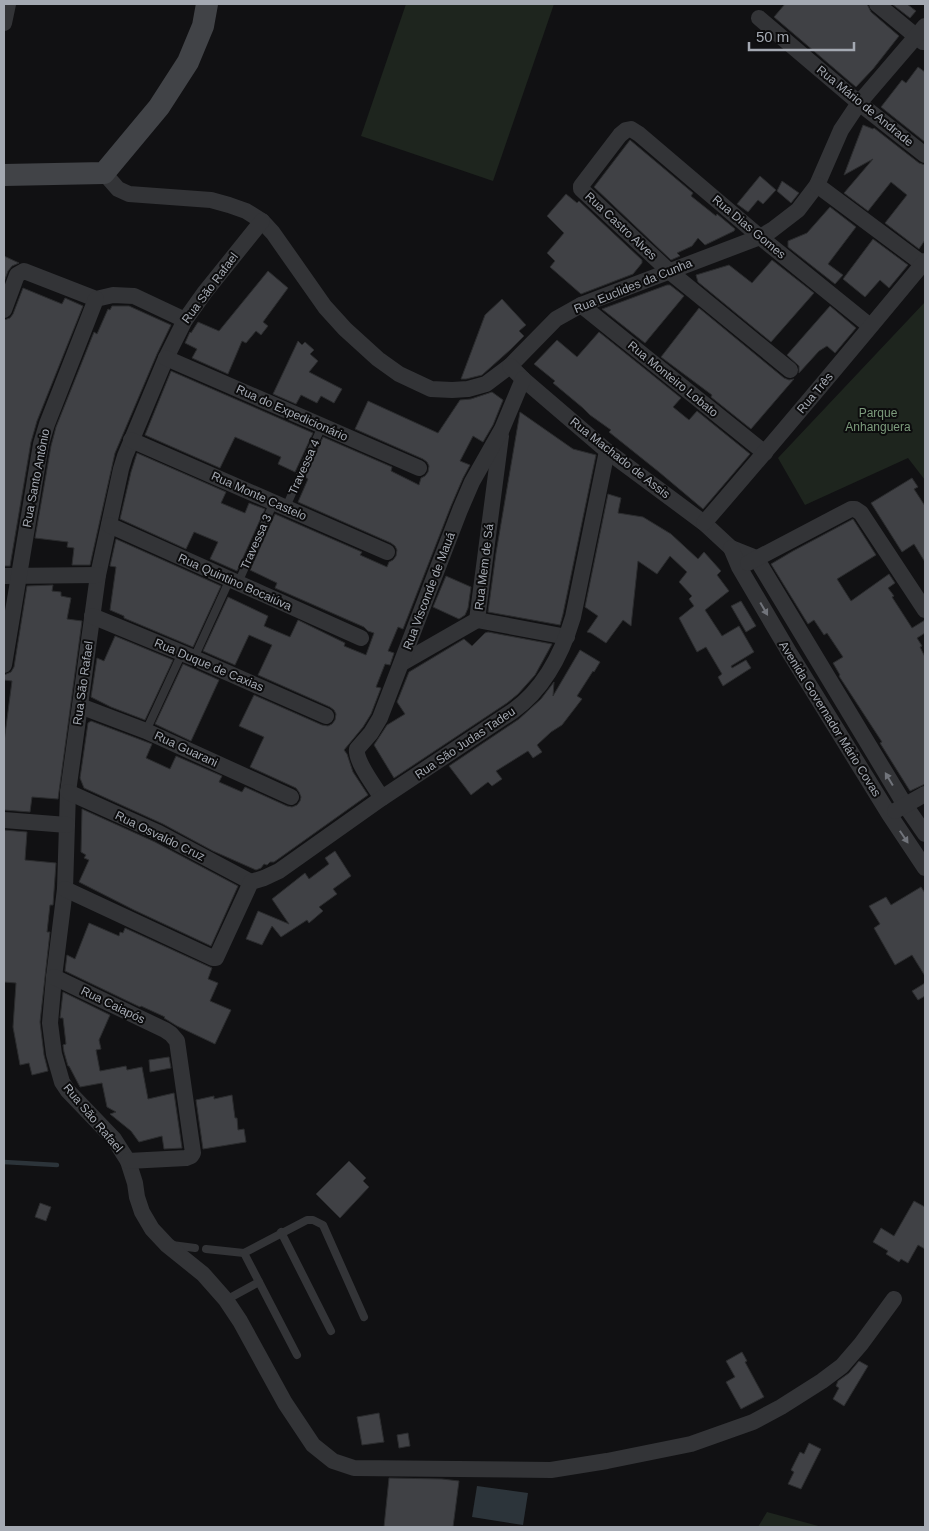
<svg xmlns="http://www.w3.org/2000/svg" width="929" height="1531" font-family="Helvetica,sans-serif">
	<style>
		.green { fill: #1e251e }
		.water { fill: #2c343a }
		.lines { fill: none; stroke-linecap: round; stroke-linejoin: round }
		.stream { stroke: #2c343a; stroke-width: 4.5 }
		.building { fill: #404145; stroke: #2b2c2e }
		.lane { stroke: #333437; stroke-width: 8 }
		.street { stroke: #333437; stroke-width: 16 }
		.secondary { stroke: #414347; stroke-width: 22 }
		.oneway { fill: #71747b }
		.labels { text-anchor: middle; stroke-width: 4; stroke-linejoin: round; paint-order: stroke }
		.street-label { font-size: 12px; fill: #a4a9b2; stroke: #0c0c0d }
		.park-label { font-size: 12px; fill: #7c9b7c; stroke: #0c0c0d }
	</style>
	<rect width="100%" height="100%" fill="#111113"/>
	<g class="green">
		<path d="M406,4h148l-61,177 -132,-45z"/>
		<path d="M925,302v178l-17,-22 -103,47 -27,-47z"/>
		<path d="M767,1512l55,15h1h-65z"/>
	</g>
	<path class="water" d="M477,1486l51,7 -5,32 -51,-8z"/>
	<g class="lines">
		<path class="stream" d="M4,1162l53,3"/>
	</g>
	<g class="building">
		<path d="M785,4h82l4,8 28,24 -26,33 -17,18 -82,-70z"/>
		<path d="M892,4h15l9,7 -6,7z"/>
		<path d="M918,67l7,5v70l-44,-35 21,-27 4,3z"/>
		<path d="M863,125l10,4 1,-1 45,35 6,2v75l-6,9 -34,-26 22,-28 -16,-13 -23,29 -24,-18 29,-34 -29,16z"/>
		<path d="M630,140l63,53 -2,3 25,20 1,-2 18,15 -1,2 -29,14 -7,-7 -6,8 -15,7 3,3 -9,4 -77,-73z"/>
		<path d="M760,176l16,14 -13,14 -5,-4 -10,12 -11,-8z"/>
		<path d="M782,181l17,12 -8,10 -14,-12z"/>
		<path d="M566,194l11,9 2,-2 63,59v3l-9,11 -52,20 -31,-27 5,-6 -8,-8 17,-20 -17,-17z"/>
		<path d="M830,207l26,20 -28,37 15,11 -8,9 -47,-37v-6l19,-8z"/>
		<path d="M873,239l35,26 -19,23 -9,-8 -15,17 -22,-18z"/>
		<path d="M4,256l15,7 -7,3 -4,5 -4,11z"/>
		<path d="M772,260l42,33 -43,49 -73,-60 -2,-7 33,-10 23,18z"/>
		<path d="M268,271l20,17 -25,34 5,4 -7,9 -5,-4 -10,12 -4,-2 -14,33 -36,-16 5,-9 -12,-6 5,-11 1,1 7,-11 21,9z"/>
		<path d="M667,285h3l14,11 -39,47 -43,-34z"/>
		<path d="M23,288l39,16 3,-6 18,8 -46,115 -6,21 -21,124h-6v-246l6,-2 3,-4z"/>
		<path d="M502,299l24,26 -7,6 5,5 -14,14 -28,25 -16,4h-5l24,-64z"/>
		<path d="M112,306h17l42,19 -14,29 -42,99 -25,112h-18l2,-17 -7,-1 1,-5 -33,-4 16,-92 5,-19 38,-95 3,2 11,-25 2,1z"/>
		<path d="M830,306l26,22 -21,25 -8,-7 -8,5 -20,22v-7l-12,-11z"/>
		<path d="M699,308l85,70 5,2 5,-1 -43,50 -40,-32 1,-2 -51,-38z"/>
		<path d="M599,332l82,66 -8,9 16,13 8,-9 53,43 -47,55 -44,-37 -50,-40 2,-2 -21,-15 -7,-7 -30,-25 2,-2 -21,-17 23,-24 20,17z"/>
		<path d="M298,341l4,4 3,-3 9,8 -4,4 8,7 -9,11 33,17 -8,14 -13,-7 -4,7 -16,-8 -5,9 -23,-10z"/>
		<path d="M171,371l142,62 -18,39 -17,-8 3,-7 -46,-20 -15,31 -75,-33z"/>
		<path d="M492,392l11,8 -10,25 -10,17 -10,-6 -13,25 10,4 -7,13 -12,28 -48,123 -5,-2 -10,24 6,2 -4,12 -5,-1 -9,23 5,1 -10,26 -8,13 -19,23 3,4 6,18 15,23 -94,67h-4l-3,3 -3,-1 -3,4 -5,2 -43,-19 -50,-27 -79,-36 -4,-10 8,-55 3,-2 61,23 -6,14 24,11 6,-13 46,20 -3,6 23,10 3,-5 42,19 5,1 5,-2 3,-4 1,-4 -2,-5 -3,-4 -46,-21 14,-30 -25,-11 15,-31 68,30 6,1 4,-2 3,-4 1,-6 -2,-4 -4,-3 -72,-32 14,-30 -23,-10 -14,30 -32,-14 25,-54 40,19 -4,10 26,11 8,-17 47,23 -1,3 22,9 8,-22 -6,-2 -4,-4 -89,-39 2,-5 -27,-13 25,-56 87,38 -2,3 27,12 2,-5 4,-2 3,-4 1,-6 -2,-4 -4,-3 -93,-41 10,-23 -3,-2 18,-40 69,30 -1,4 28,14 2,-7 4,-2 3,-4 1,-6 -2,-4 -4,-3 -68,-30 13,-28 70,32 22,-33 11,-1z"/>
		<path d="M520,412l53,37 23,6 -33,159 -3,11 -72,-13 8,-59z"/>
		<path d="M137,453l89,39 -5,11 24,10 4,-10 16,6 -28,62 -27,-12 8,-17 -24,-10 -8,17 -66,-30 11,-47z"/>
		<path d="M912,478l6,9 -4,2 11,17v56l-11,-18 -12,8 -31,-49z"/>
		<path d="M608,494l13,4 -3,15 25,4 28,17 27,25 6,-7 17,19 -4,4 12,16 -24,19 17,26 17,-10 15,26 -23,14 1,2 14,-8 5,8 -28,18 -5,-9 4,-3 -16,-27 -9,5 -18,-34 15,-12 -5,-7 3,-3 -13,-14 8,-10 -17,-16 -13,18 -19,-13 -7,65 -8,-6 -17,23 -15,-10 -4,-1 11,-16 -13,-9z"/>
		<path d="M853,519l23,36 -39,24 14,22 38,-27 6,9 -7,5 6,8 -2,1 20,31 13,-8v13l-8,5 5,8 -2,1 5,10v127l-15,7 -30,-48 2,-1 -43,-66 1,-1 -7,-12 10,-6 -16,-24 -3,2 -10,-15 -6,4 -37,-60 22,-13z"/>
		<path d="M116,539l105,47 -28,61 -69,-29v-2l-14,-6 6,-43 -6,-1z"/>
		<path d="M446,576l25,11 -3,21 -3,7 -6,4 -26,-12z"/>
		<path d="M53,585l-1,6 9,1v4l10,2 -4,21 15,2 -24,178 -26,-2 -2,15 -26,-2v-68l8,-61 -8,-1v-5l7,-3 3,-5 13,-81z"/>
		<path d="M741,601l15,25 -10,6 -15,-26z"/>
		<path d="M488,632l64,12 -17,31 -17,19 -11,9 -113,75 -20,-33 13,-20 18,-11 -8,-12 12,-30 55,-33 8,7 13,-13z"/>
		<path d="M115,636l58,24 -28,60 -34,-13 -20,-10 6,-39 7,3z"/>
		<path d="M580,650l20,12 -6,10 -1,-1 -16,25 5,3 -20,26 -11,7 -14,13 5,7 -9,6 -5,-7 -32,20 6,8 -10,7 -4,-4 -17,13 -22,-29 70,-47 22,-20 13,-17 -1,14z"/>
		<path d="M183,664l36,16 -28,61 -36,-17z"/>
		<path d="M82,809l73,33 83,44 -27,60 -77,-36 -55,-28 10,-22 -5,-2 2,-3 -5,-3z"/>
		<path d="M4,830l23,2 -2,28 31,3 -3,42h-3l-3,27h3l-10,90 4,33 4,16 -16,4 -3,-12 -9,2 -7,-38 3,-44 -12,-1z"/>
		<path d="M335,851l16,25 -18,13 4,5 -18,13 4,4 -14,12 -2,-3 -26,17 -9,-11 -10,19 -16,-6 12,-28 31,13 -17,-25 33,-26 4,6 20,-15 -4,-6z"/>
		<path d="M921,887l4,6v83l-13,-21 -17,10 -21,-37 6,-4 -11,-18 17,-9 5,8z"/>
		<path d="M89,923l30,13 1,-4 3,1 2,-5 87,40 -4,11 10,4 -8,18 21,9 -16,34 -38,-18 -13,-8 1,-1 -24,-11 -1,1 -75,-36 2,-16 8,4z"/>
		<path d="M925,983v13l-7,4 -6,-9z"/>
		<path d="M63,992l47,23 -11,25 2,9 -5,1 4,21 26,-5 1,4 15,-3 6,32 26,-6 8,55 -18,1 -2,-13 -23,6 -8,-11 -21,-17 6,-2 -9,-5 -5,-24 -22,4 -11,-21h-1l-4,-14 -1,-7 3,-1 -3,-26h-3z"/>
		<path d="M169,1057l2,11 -21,4 -1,-12z"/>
		<path d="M232,1095l3,23h2l1,12 6,-1 2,13 -43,7 -7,-49 18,-4v3z"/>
		<path d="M349,1161l17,17 -3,3 6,6 -29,31 -24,-24z"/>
		<path d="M914,1201l11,6v42l-7,-4 -10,18 -7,-4 -2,3 -13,-8 2,-3 -15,-9 8,-14 13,8z"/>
		<path d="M40,1203l11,4 -5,14 -11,-4z"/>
		<path d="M742,1352l5,9 -2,1 19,35 -23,12 -15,-27 9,-5 -9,-16z"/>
		<path d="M859,1361l9,5 -24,40 -11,-7 6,-11 -3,-2 2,-5 11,-8z"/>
		<path d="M379,1413l5,29 -22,3 -5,-28z"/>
		<path d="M408,1433l2,13 -11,2 -2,-13z"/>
		<path d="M809,1443l12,6 -20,40 -13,-5 6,-12 -3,-2 9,-18 4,2z"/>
		<path d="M389,1478l53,1 17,2 -6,46h-69z"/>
	</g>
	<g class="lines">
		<g class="lane">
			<path d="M286,507l36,-81"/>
			<path d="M238,583l36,-81"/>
			<path d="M194,658l36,-79"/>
			<path d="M146,731l36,-78"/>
			<path d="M281,1232l50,99"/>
			<path d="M172,1245l23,3"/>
			<path d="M206,1249l38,4 63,-33h6l10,5 41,92"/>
			<path d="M244,1253l53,102"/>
			<path d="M226,1300l33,-18"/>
		</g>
		<g class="street">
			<path d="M877,4l46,38"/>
			<path d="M759,18l100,85 66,52"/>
			<path d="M4,23l4,-19"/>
			<path d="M104,173l14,16 11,5 82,6 18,5 17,6 16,10 11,12 52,74 20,22 33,30 21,15 32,15 21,1 16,-1 18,-5 24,-18 46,-47 25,-14 179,-68 12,-7 26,-20 19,-25 24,-55 18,-27 66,-77"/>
			<path d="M817,185l106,79"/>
			<path d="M262,221l-57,71 -20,28 -19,38 -41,98 -4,13 -23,106 -30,217 -3,97 -11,88 -4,46 4,31 8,28 6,9 46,48 14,22 7,22 2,14 5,15 10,17 15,16 36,29 23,26 14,21 45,82 28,42 20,16 21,7 197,2 56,-9 84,-17 62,-22 28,-15 41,-26 20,-15 19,-22 33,-45"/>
			<path d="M581,305l184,148"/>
			<path d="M4,310l13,-35 7,-4 72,28 17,-4 21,1 51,24"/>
			<path d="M166,358l253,110"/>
			<path d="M510,366l13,13 84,72 97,72 27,25 25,10 149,247 20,29"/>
			<path d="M790,370l-121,-99 -88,-82v-3l39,-51 6,-5 5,-1 8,5 121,103 110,89"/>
			<path d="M131,440l256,112"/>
			<path d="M704,523c75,-86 148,-174 221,-262"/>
			<path d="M109,525l252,113"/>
			<path d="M731,548l8,19 50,85 100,162 36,54"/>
			<path d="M748,563l103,-54h4l6,4 64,97"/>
			<path d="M4,576l94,-1"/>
			<path d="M92,616l102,42 132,58"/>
			<path d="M477,620l90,17"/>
			<path d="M402,663l75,-43 24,-184"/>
			<path d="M4,665l37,-221 6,-20 49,-125"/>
			<path d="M80,706l66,25 145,66"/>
			<path d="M68,792l91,41 92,49"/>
			<path d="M382,798c-7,-11 -27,-37 -25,-49l14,-16 9,-15 80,-208 12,-28 30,-53 21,-50"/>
			<path d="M895,811l30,-17"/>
			<path d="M4,820l63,5"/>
			<path d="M65,889l148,69h3l35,-76 13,-4 15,-7 103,-73 131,-87c32,-23 49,-57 60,-94l34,-166"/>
			<path d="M54,977l111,53 6,4 6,7 16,112 -2,3 -5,2 -58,3"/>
		</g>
		<path class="secondary" d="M4,175l100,-2 55,-66 29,-45 15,-36 4,-22"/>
	</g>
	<defs><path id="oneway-solid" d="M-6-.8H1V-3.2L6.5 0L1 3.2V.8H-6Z" transform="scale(1.25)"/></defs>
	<g class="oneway">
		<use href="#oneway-solid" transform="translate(764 609) rotate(60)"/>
		<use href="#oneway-solid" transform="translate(889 779) rotate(-121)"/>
		<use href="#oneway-solid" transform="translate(904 837) rotate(56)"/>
	</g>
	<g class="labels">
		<g class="street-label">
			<text transform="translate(865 106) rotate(39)" y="4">Rua Mário de Andrade</text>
			<text transform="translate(621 226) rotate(43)" y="4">Rua Castro Alves</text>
			<text transform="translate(749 227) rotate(40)" y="4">Rua Dias Gomes</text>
			<text transform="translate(633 286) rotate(-22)" y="4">Rua Euclides da Cunha</text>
			<text transform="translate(210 288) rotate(-53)" y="4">Rua São Rafael</text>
			<text transform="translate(673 379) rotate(39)" y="4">Rua Monteiro Lobato</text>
			<text transform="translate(815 393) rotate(-50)" y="4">Rua Três</text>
			<text transform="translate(292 413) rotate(24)" y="4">Rua do Expedicionário</text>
			<text transform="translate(620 458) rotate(38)" y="4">Rua Machado de Assis</text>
			<text transform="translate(304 467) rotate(-66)" y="4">Travessa 4</text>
			<text transform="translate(36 478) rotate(-79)" y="4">Rua Santo Antônio</text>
			<text transform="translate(259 496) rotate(24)" y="4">Rua Monte Castelo</text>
			<text transform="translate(256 542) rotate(-66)" y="4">Travessa 3</text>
			<text transform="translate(484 567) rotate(-83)" y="4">Rua Mem de Sá</text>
			<text transform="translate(235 582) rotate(24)" y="4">Rua Quintino Bocaiúva</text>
			<text transform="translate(429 591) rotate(-69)" y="4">Rua Visconde de Mauá</text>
			<text transform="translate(209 665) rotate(23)" y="4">Rua Duque de Caxias</text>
			<text transform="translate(83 683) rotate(-82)" y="4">Rua São Rafael</text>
			<text transform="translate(830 719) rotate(58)" y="4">Avenida Governador Mário Covas</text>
			<text transform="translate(465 743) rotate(-34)" y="4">Rua São Judas Tadeu</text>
			<text transform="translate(186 749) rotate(25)" y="4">Rua Guarani</text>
			<text transform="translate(160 836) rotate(26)" y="4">Rua Osvaldo Cruz</text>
			<text transform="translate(113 1005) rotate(26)" y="4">Rua Caiapós</text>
			<text transform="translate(93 1118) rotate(50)" y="4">Rua São Rafael</text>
		</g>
		<g class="park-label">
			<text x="878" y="417">Parque<tspan x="878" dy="14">Anhanguera</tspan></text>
		</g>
	</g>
	<rect width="929" height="1531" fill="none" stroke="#a4a9b2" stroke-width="10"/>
	<path d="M749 42v8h105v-8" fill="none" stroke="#a4a9b2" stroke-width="2.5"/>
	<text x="756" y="42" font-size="15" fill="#a4a9b2" stroke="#0c0c0d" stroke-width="4" paint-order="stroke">50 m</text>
</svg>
